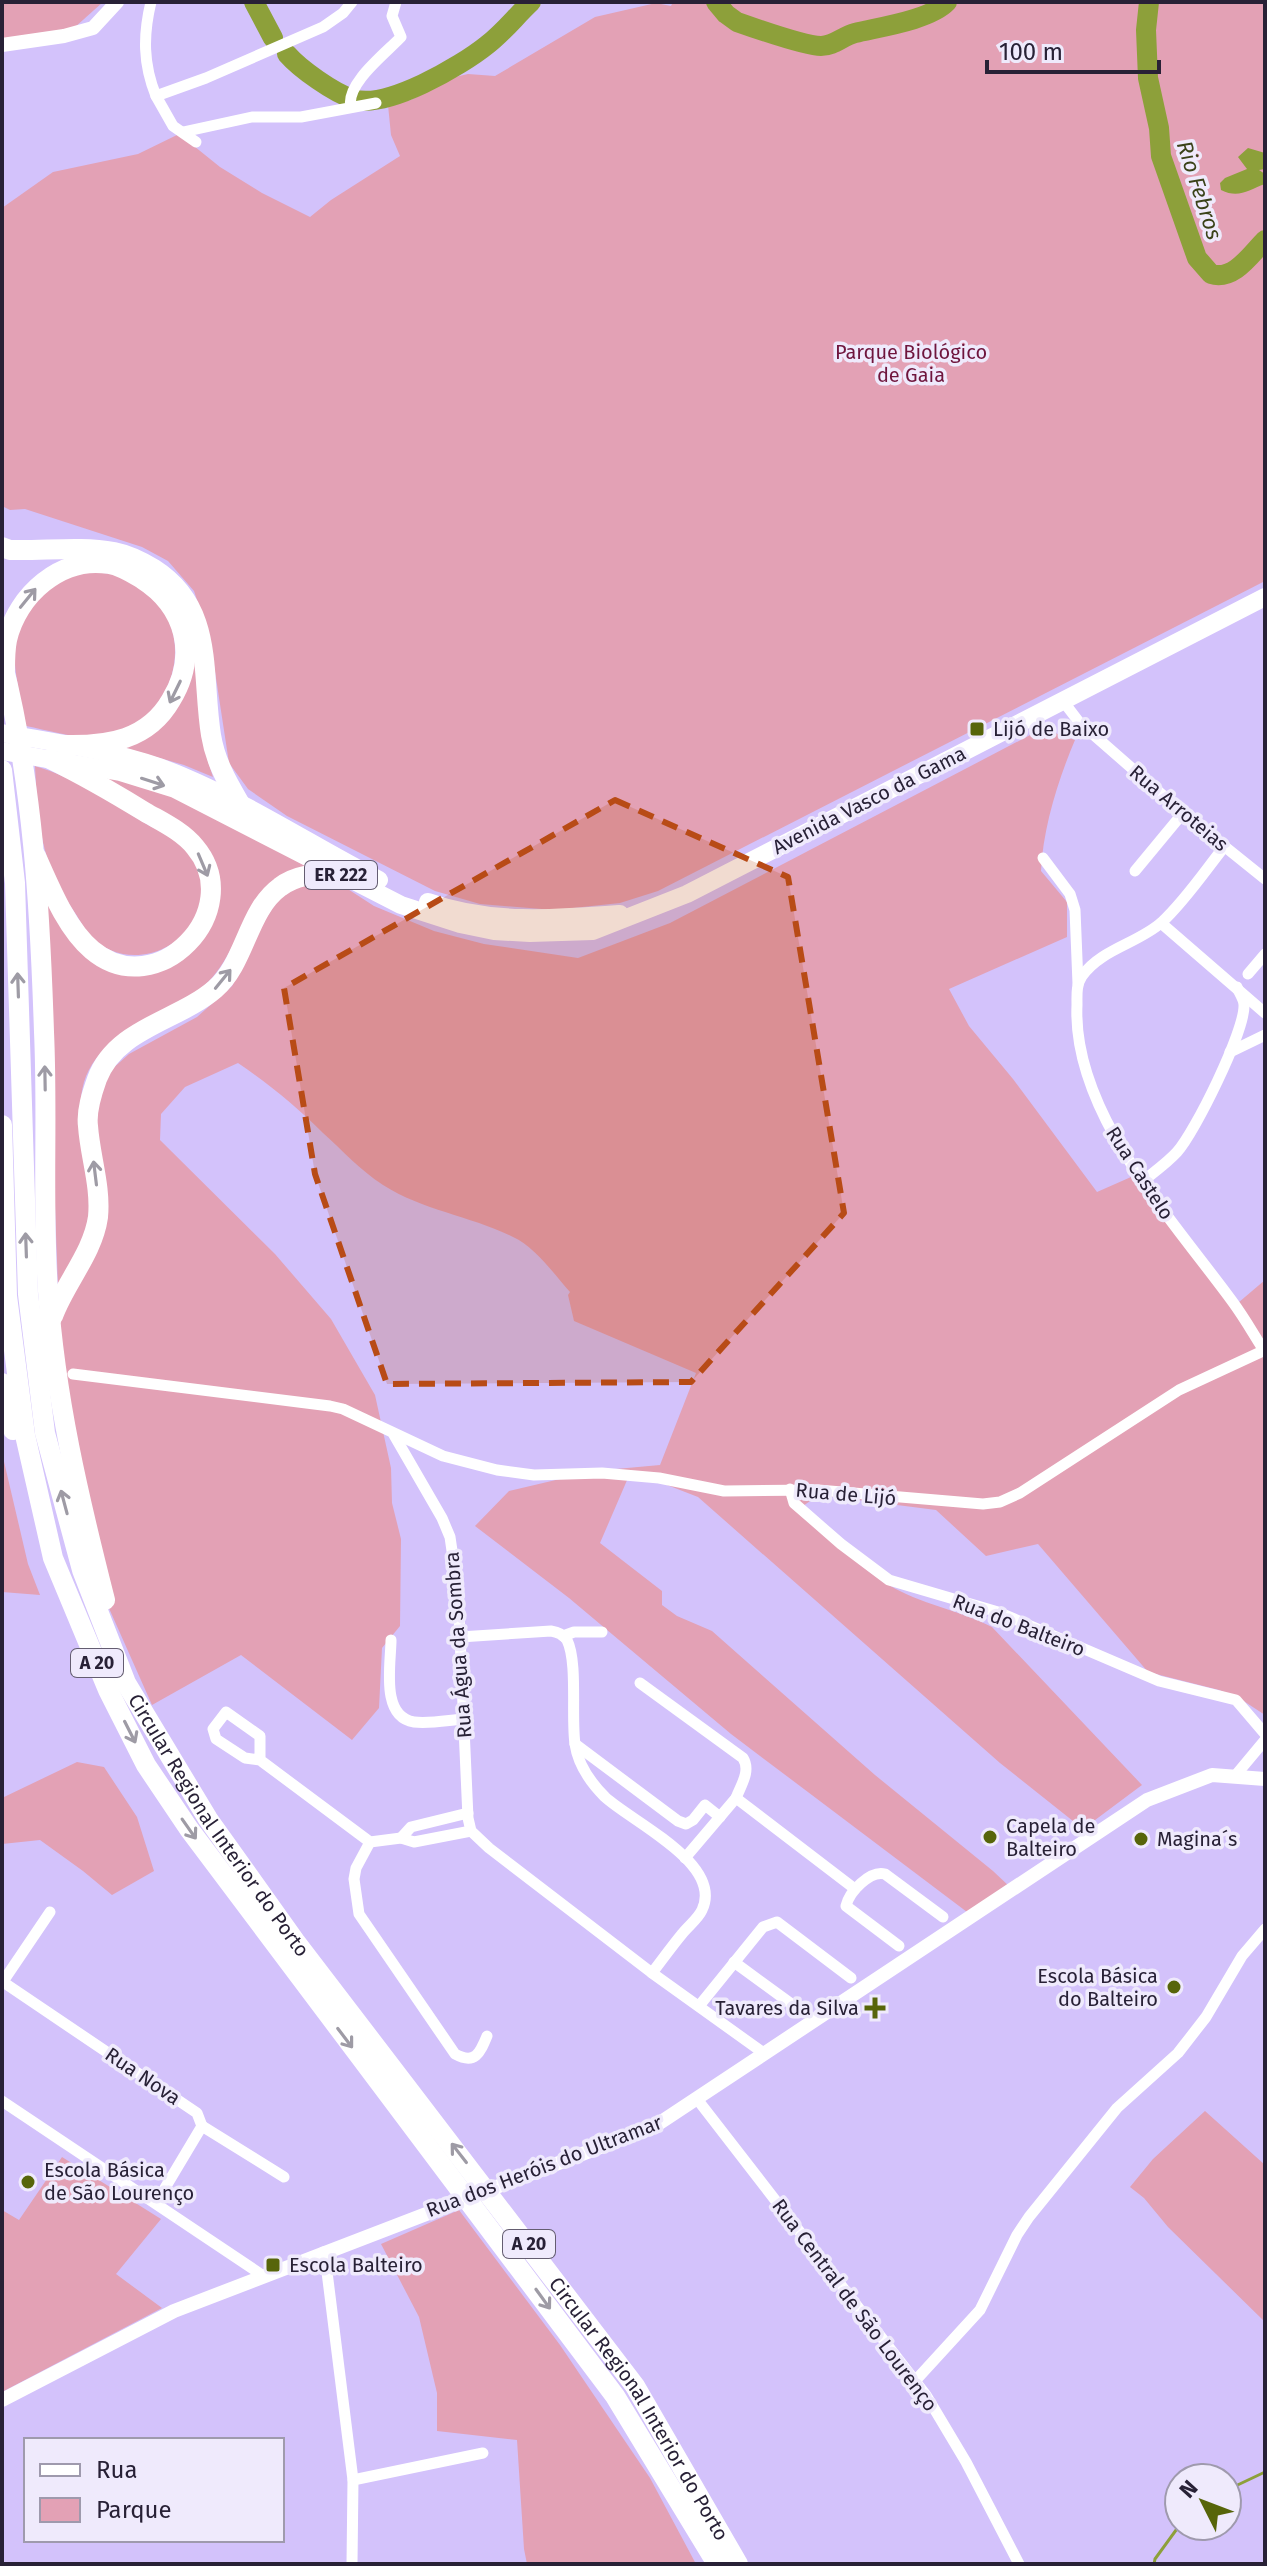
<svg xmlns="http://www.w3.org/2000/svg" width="1267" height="2566" font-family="'Fira Sans',sans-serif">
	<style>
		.green { fill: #e3a1b5 }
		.water { fill: #8da03a }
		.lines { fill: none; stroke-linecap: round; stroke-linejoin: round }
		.stream { stroke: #8da03a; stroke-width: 3 }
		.river { stroke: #8da03a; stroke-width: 20 }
		.minor { stroke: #fff; stroke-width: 11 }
		.tertiary { stroke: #fff; stroke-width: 14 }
		.primary { stroke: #fff; stroke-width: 18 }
		.motorway { stroke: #fff; stroke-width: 20 }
		.oneway { stroke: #9e9ba5 }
		.marked { fill: #b84b16; fill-opacity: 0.2; stroke: #b84b16; stroke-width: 6; stroke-dasharray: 16 10; stroke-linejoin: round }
		.poi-dot { fill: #57650a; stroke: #efeafc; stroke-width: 3 }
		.labels { text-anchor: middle; stroke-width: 7; stroke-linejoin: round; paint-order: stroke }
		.shield { fill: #efeafc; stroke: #645d71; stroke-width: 2 }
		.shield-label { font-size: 18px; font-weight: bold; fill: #282136 }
		.park-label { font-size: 20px; fill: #6f153d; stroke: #efeafc }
		.poi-label { font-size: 20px; fill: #282136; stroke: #efeafc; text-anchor: start }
		.street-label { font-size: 20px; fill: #282136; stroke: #efeafc }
		.water-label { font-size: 22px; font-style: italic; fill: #3a4219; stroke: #efeafc }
	</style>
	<rect width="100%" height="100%" fill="#d3c2fb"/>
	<g class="green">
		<path d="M2,2h101l-29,26 -72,15z"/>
		<path d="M673,2h592v579l-607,310 -38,12 -66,7 -74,-6 -45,-13 -148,-75 -39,-27 -19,-26 -19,-124 -16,-48 -26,-30 -26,-14 -117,-38 -15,1 -8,-4v-298l51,-36 85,-18 41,-20 41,33 42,26 48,24 21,-17 69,-44 -9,-21 -3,-30 23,-5 44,-23 13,-3 27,2 100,-59 61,-14 15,3z"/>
		<path d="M75,573c19,0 43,-2 60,9 63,38 48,127 -18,152 -26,10 -64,-3 -91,-8 -6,-34 -24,-92 2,-122 9,-10 34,-22 47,-31z"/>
		<path d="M193,648l14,110 6,19 -29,-12 -66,-19 19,-7z"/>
		<path d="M1034,733h21l20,7c-17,40 -32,88 -34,131l26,31v35l-118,52 20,37 44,53 84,113 34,-15 101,131 33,-28v435l-26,-17 -20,-8 -71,-18 -110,-128 -52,12 -50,-46 -117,-15 -19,13c28,27 55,57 89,77 31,19 70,25 103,42l150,158 -59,44 -83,-66 -302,-266 -67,-26 -31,72 62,48v14l15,11 35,15 163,144 118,96 17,16 -43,25 -236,-178 -162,-136 -94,-72 34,-35 85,-20 66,-6 36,-92 -122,-52 -6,-26 2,-3c-16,-18 -35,-45 -57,-55 -42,-21 -89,-26 -130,-52 -23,-15 -40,-34 -60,-52 -26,-26 -54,-49 -85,-70l-53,24 -24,27 -1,26 115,114 56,65 44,76 16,73 1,35 9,36 -1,87 -18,22 -3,60 -27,32 -111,-85 -89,50 -44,-99 -54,-288 45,-75 -8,-134 20,-39 18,-16 68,-37 35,-31 31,-63 21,-33 34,-8 22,2 34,22 60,25 50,13 94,14 92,-35z"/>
		<path d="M35,766c41,12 77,37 113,59 11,6 29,12 37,22 4,5 10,14 12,21 28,63 -59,117 -107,68 -6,-7 -11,-18 -17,-26 -33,-50 -35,-86 -38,-144z"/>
		<path d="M99,774l90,27 120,67c-61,2 -64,77 -100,113 -38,38 -107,45 -125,101 -11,38 9,77 9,115 0,32 -21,63 -35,90l-15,-400 69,80 82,-19 17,-87z"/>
		<path d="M2,1453l26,111 12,31 -38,-3z"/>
		<path d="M77,1762l27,5 33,50 17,54 -42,24 -29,-24 -43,-31 -38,4v-46z"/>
		<path d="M1205,2111l60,54v157l-97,-95 -24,-29 -14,-11 23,-28z"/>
		<path d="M62,2157l99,62 -45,55 46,34 -160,84v-182l17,10z"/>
		<path d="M459,2210l101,135 90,133 46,86h-169l-3,-15 -7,-109 -80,-9v-38l-18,-76 -38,-73z"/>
	</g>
	<path class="water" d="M1248,148l17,5v16l-6,1 6,4v10c-17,6 -26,15 -44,6l-1,-7 5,-5 22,-9 -9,-12z"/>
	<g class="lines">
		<g class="stream">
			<path d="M1227,2490l38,-18"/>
			<path d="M1154,2564l1,-5 24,-33"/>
		</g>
		<g class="river">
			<path d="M254,2l19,36"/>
			<path d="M716,2l10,12 11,8c17,6 68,24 84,24 13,0 22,-10 34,-13 25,-6 75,-13 92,-31"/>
			<path d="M1149,2l-3,28 2,48 11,50 2,28 36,102 14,16c23,7 40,-20 54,-34"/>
			<path d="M287,54c13,15 47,39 66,45 33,11 108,-33 134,-54 16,-12 29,-29 44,-43"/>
		</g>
		<g class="minor">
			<path d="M151,2c-8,33 -8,62 5,94l50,-18 117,-51 20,-14 9,-11"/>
			<path d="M156,96l17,30 23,16"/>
			<path d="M351,107c-6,-23 35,-54 50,-70l-9,-21 4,-14"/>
			<path d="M183,132l69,-15h49l75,-14"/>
			<path d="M1063,701l16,21 104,91 82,66"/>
			<path d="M1224,847c-19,24 -40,55 -62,75 -23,21 -61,27 -80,54 -6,9 -5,19 -5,29 -5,107 95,214 155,296 12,16 22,34 33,51"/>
			<path d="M1043,858l27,36 5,16 3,74"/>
			<path d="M1135,871l48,-58"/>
			<path d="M1161,923l104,90"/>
			<path d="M1248,974l17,-20"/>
			<path d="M1230,1052l35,-17"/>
			<path d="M1143,1181c11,-9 24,-18 34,-29 18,-20 68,-121 67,-147 0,-6 -5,-12 -7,-18"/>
			<path d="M73,1374l257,32 13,3 100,47 54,14 37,5 68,-2 57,5 65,13 94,-1 165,14 17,-2 20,-9 159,-103 86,-40"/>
			<path d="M394,1435l48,83 8,19 8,55 10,226 3,13 18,17 163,125 113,81"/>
			<path d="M790,1489l4,14 47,41 48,36 109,32 161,69 77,19 29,34"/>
			<path d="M563,1636l11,-4h28"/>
			<path d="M460,1637l91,-6c7,1 12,3 16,9 11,22 4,77 8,104 3,20 16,39 30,53 27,25 119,67 97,113 -4,9 -14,16 -20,24 -10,12 -20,26 -30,39"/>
			<path d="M391,1640c0,23 -11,77 23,82 16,2 35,-2 50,-3"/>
			<path d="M640,1683l103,75c8,13 -2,27 -7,40"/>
			<path d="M575,1744l103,77 8,3 7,-4 12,-15 15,12"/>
			<path d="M260,1760l-15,-2 -29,-19 -3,-10 13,-17 34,24v24l110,82 31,-4 13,4 57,-11"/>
			<path d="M1235,1776l30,-36"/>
			<path d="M401,1838l10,-11 57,-14"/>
			<path d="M370,1842l-14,26 -2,11 5,35 96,140c20,11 25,-1 32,-18"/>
			<path d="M685,1858l51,-60 119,91"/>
			<path d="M899,1946l-53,-40c3,-14 24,-36 39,-32l58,43"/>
			<path d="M734,1962l67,49"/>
			<path d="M3,1982l194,131 5,13 -46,77"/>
			<path d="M2,1983l48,-71"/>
			<path d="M699,2006l64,-79 14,-5 74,56"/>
			<path d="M697,2099l229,296 40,67 53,102"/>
			<path d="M2,2101l260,174"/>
			<path d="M202,2126l82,51"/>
			<path d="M323,2252l3,12 27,216 -1,84"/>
			<path d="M915,2381l65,-71 37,-75 12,-18 88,-109 61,-55 28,-36 36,-61 23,-27"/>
			<path d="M353,2480l130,-27"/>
		</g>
		<g class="tertiary">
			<path d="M2,45l62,-9 29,-8 24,-26"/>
			<path d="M2,2400l172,-89 481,-185 492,-326 65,-25 53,4"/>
		</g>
		<g class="primary">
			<path d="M2,733c59,11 124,19 180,43 69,29 131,70 197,104"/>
			<path d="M2,751l118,21 55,17 226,116 59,19 34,7 36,2 63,-2 94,-37 578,-297"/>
			<path d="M428,902c62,22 126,17 192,12"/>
		</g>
		<g class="motorway">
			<path d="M2,547l8,3c35,1 70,-4 104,2 15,3 27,9 40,17 61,39 47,104 57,166 4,25 15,45 28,67"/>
			<path d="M2,661c31,120 38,247 42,371 4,86 -2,173 4,259 7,106 31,207 57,309"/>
			<path d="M5,670c0,-10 0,-20 2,-30 10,-45 54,-84 102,-76 12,2 23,9 33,15 44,28 56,77 29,121 -23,40 -63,46 -106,45"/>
			<path id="s1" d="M2,770l13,113 13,411 17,139 37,137 44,113 82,136 87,122 340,445 103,178"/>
			<path d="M36,856c14,31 30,72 56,94 65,55 156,-40 103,-103 -13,-16 -33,-25 -50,-35 -31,-19 -62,-37 -95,-53"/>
			<path d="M2,1125l5,171 18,139 28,123 55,132 38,75 43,64 426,567 102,168"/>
			<path d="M53,1316c12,-33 40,-63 45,-99 3,-31 -8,-61 -10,-91 -2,-15 4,-33 9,-47 19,-51 81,-58 118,-90 31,-27 32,-78 65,-102 17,-13 37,-13 58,-14"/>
			<path d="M2,1383l11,47"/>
		</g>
	</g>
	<defs><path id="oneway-shaft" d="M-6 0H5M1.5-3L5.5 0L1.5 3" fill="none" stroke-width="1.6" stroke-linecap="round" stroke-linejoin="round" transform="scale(2)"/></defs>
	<g class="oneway">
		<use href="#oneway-shaft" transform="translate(28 598) rotate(-51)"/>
		<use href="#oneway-shaft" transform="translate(175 692) rotate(116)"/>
		<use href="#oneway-shaft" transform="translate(153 782) rotate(18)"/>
		<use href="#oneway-shaft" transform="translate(203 865) rotate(67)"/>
		<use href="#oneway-shaft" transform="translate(223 979) rotate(-51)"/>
		<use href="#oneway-shaft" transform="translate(18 985) rotate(-92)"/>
		<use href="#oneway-shaft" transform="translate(45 1078) rotate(-91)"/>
		<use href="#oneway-shaft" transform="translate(95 1173) rotate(-97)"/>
		<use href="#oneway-shaft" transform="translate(26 1245) rotate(-92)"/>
		<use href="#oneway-shaft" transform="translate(64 1502) rotate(-105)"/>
		<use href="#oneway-shaft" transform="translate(130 1732) rotate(63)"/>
		<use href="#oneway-shaft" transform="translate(189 1829) rotate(55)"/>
		<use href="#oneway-shaft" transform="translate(345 2038) rotate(53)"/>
		<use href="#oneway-shaft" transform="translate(459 2153) rotate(-128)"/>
		<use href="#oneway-shaft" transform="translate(543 2299) rotate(54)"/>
	</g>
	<path class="marked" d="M615,800l173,77 56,336 -153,169 -304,2 -72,-210 -31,-186z"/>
	<g class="poi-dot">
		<rect x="969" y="721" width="16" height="16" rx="4"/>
		<circle cx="990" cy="1837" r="8"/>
		<circle cx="1141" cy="1839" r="8"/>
		<circle cx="1174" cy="1987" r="8"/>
		<path d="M871 1996h8v8h8v8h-8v8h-8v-8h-8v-8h8z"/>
		<circle cx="28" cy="2182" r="8"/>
		<rect x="265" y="2257" width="16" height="16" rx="4"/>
	</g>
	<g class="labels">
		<g class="shield">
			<rect x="305" y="861" width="72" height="28" rx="6"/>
			<rect x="71" y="1649" width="52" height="28" rx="6"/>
			<rect x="503" y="2230" width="52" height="28" rx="6"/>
		</g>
		<g class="shield-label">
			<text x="341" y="881">ER 222</text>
			<text x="97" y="1669">A 20</text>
			<text x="529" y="2250">A 20</text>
		</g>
		<g class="park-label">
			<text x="911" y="359">Parque Biológico<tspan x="911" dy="23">de Gaia</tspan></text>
		</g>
		<g class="poi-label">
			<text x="993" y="736">Lijó de Baixo</text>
			<text x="1006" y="1833">Capela de<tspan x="1006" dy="23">Balteiro</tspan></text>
			<text x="1157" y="1846">Magina´s</text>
			<text x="1158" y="1983" text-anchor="end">Escola Básica<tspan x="1158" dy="23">do Balteiro</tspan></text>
			<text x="859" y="2015" text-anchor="end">Tavares da Silva</text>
			<text x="44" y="2177">Escola Básica<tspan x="44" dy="23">de São Lourenço</tspan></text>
			<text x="289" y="2272">Escola Balteiro</text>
		</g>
		<g class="street-label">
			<text transform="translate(869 800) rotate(-27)" y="7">Avenida Vasco da Gama</text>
			<text transform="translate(1179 808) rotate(40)" y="7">Rua Arroteias</text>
			<text transform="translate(1140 1173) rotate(57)" y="7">Rua Castelo</text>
			<text transform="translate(846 1494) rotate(5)" y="7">Rua de Lijó</text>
			<text transform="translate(1019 1625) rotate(21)" y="7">Rua do Balteiro</text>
			<text transform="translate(458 1645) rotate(-94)" y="7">Rua Água da Sombra</text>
			<text dy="7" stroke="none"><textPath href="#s1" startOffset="1098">Circular Regional Interior do Porto</textPath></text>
			<text transform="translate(143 2076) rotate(34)" y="7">Rua Nova</text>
			<text transform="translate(544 2166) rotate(-21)" y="7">Rua dos Heróis do Ultramar</text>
			<text transform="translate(855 2305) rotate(53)" y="7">Rua Central de São Lourenço</text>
			<text dy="7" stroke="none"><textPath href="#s1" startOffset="1818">Circular Regional Interior do Porto</textPath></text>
		</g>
		<g class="water-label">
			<text transform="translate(1200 190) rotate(72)" y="8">Rio Febros</text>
		</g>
	</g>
	<rect width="1267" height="2566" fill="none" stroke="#282136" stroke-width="8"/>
	<rect x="24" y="2438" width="260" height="104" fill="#efeafc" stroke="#9f9aad" stroke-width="2"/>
	<rect x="40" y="2464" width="40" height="12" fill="#ffffff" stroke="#9f9aad" stroke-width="2"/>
	<text x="96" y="2478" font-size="24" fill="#282136">Rua</text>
	<rect x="40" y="2498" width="40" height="24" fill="#e3a1b5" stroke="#9f9aad" stroke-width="2"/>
	<text x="96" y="2518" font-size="24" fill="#282136">Parque</text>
	<g transform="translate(1203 2502) rotate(312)"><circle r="38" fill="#efeafc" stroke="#9f9aad" stroke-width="2"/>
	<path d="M0-6L14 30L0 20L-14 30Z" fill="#57650a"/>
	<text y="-12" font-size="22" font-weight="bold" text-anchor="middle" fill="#282136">N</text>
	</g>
	<path d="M987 60v12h172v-12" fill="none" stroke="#282136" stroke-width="4"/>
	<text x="999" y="60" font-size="24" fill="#282136" stroke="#efeafc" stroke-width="6" paint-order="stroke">100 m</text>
</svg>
